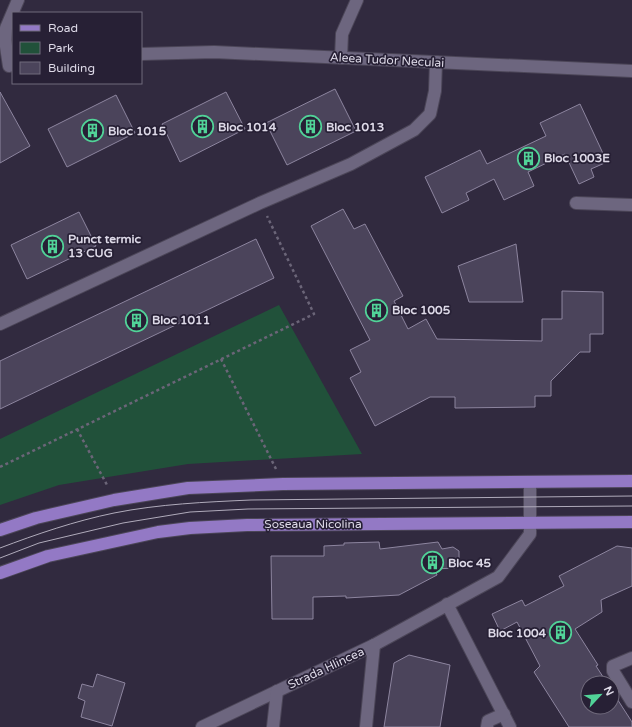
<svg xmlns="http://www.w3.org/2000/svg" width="632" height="727" font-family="'Varela Round',sans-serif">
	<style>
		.green { fill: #21513a }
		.building { fill: #4b445b; stroke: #8d859f }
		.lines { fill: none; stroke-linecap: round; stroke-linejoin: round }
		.minor-casing { stroke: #4c4658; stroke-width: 14 }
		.major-casing { stroke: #4c4658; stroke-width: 14 }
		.path { stroke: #6b6578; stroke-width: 2.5; stroke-dasharray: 3 3; stroke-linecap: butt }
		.minor { stroke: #6d667f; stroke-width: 12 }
		.major { stroke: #9379c5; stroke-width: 12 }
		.tram { stroke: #b0abbb; stroke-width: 1 }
		.labels { text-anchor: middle; stroke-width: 3.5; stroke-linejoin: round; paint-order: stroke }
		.street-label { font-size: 12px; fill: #ddd9e7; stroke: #272035 }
		.poi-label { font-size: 12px; font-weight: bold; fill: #ddd9e7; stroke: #272035; text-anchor: start }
	</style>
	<rect width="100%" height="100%" fill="#312a3f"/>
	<path class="green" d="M279,305l83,149 -174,10 -129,21 -59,20v-66z"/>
	<g class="building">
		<path d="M335,89l21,42 -69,34 -21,-42z"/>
		<path d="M0,92l30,54 -30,17z"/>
		<path d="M226,92l19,37 -65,33 -18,-38z"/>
		<path d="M116,95l19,38 -68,34 -19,-38z"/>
		<path d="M580,104l27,58 -16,7 3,8 -15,7 -14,-30 -37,18 6,14 -30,14 -10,-21 -28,14 3,7 -27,13 -17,-36 55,-27 7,14 59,-28 -6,-13z"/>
		<path d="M343,209l11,20 11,-5 38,72 -9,5 14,28 18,-10 11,20 105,2v-22h20v-28l41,1v42h-13v18h-10l-29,29v15h-16v11l-80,1v-11h-25l-55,29 -25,-48 11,-6 -11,-22 20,-10 -59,-114z"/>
		<path d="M79,212l17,34 -69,33 -16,-34z"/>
		<path d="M256,239l18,39 -274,131v-48z"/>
		<path d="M516,244l7,58h-54l-11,-36z"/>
		<path d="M379,542l1,7 58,-7 4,7 11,-2 6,4v8l-4,9 -20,1 2,6 -38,20 -53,3v-2l-33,1v22h-41l-1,-63h53v-10l20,-1v-2z"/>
		<path d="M617,546l15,2v38l-31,14 1,12 -27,17 23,36 -2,1 11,17h-19v24h24v-16l20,31v5h-63l-35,-55 6,-6 -23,-44 -17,9 -8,-17 30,-14 3,6 39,-20 -5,-10z"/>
		<path d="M409,655l41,10 -10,62h-56l10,-64z"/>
		<path d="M97,674l28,9 -13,43 -31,-9 4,-16 -7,-3 4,-14 11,3z"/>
	</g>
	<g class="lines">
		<defs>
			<g id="minor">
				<path d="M141,54l73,-2 418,19"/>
				<path d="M341,58l1,-24 15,-34"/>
				<path d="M9,66l-4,-26 1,-12 12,-28"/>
				<path d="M576,203l56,2"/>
				<path d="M0,324l260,-121 91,-39 63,-34 16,-16 5,-23 1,-29"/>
				<path d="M447,604l63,123"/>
				<path d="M632,658l-19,8v5l19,31"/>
				<path d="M202,727l172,-82 124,-68 32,-43v-52"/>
				<path d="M273,727l4,-36"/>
				<path d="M366,727l8,-82"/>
				<path d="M487,727l1,-6 16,-7"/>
			</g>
			<g id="major">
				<path d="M0,530l36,-12 78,-18 74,-12 95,-4 349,-3"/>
				<path d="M0,573l48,-17 110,-24 32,-4 57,-3 385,-3"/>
			</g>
		</defs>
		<use href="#minor" class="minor-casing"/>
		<use href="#major" class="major-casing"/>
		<g class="path">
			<path d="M221,359l55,110"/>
			<path d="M77,429l30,56"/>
			<path d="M0,467l314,-153 -47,-98"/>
		</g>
		<use href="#minor" class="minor"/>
		<use href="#major" class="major"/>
		<g class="tram">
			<path d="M0,548c37,-14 75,-27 114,-35 45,-9 92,-11 137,-13l381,-4"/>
			<path d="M0,558l39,-15 84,-20 67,-11 58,-3 384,-3"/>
		</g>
	</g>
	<defs>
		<symbol id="building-ring" viewBox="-11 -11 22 22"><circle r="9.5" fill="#272035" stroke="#51d398" stroke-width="1.5"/><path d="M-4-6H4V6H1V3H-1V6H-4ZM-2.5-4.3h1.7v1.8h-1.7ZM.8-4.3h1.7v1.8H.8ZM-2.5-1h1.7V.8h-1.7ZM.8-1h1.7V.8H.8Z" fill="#51d398"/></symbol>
	</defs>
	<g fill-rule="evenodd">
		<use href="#building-ring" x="190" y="114" width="25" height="25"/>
		<use href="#building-ring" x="298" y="114" width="25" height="25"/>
		<use href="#building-ring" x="80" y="118" width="25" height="25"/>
		<use href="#building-ring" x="516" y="146" width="25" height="25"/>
		<use href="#building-ring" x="40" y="234" width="25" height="25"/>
		<use href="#building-ring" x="364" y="298" width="25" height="25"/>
		<use href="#building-ring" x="124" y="308" width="25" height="25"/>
		<use href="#building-ring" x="420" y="550" width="25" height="25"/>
		<use href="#building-ring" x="548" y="620" width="25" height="25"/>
	</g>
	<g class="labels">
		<g class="street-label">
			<text transform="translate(387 60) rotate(3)" y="4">Aleea Tudor Neculai</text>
			<text x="313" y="528">Șoseaua Nicolina</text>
			<text transform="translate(326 668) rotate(-25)" y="4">Strada Hlincea</text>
		</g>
		<g class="poi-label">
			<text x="218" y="131">Bloc 1014</text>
			<text x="326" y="131">Bloc 1013</text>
			<text x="108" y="135">Bloc 1015</text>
			<text x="544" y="162">Bloc 1003E</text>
			<text x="68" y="243">Punct termic<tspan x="68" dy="14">13 CUG</tspan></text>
			<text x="392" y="314">Bloc 1005</text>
			<text x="152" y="324">Bloc 1011</text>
			<text x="448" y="567">Bloc 45</text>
			<text x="546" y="637" text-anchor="end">Bloc 1004</text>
		</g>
	</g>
	<rect x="12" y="12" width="130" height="72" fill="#272035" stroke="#706a7c"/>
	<rect x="20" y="25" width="20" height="6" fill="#9379c5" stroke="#706a7c"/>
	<text x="48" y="32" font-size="12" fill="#ddd9e7">Road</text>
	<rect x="20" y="42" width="20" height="12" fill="#21513a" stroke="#706a7c"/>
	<text x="48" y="52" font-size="12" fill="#ddd9e7">Park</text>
	<rect x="20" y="62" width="20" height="12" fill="#4b445b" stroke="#706a7c"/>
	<text x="48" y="72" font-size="12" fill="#ddd9e7">Building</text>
	<g transform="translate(600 695) rotate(64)"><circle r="19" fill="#272035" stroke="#706a7c"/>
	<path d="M0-3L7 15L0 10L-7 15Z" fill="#51d398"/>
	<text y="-6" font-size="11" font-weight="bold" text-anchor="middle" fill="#ddd9e7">N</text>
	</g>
</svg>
